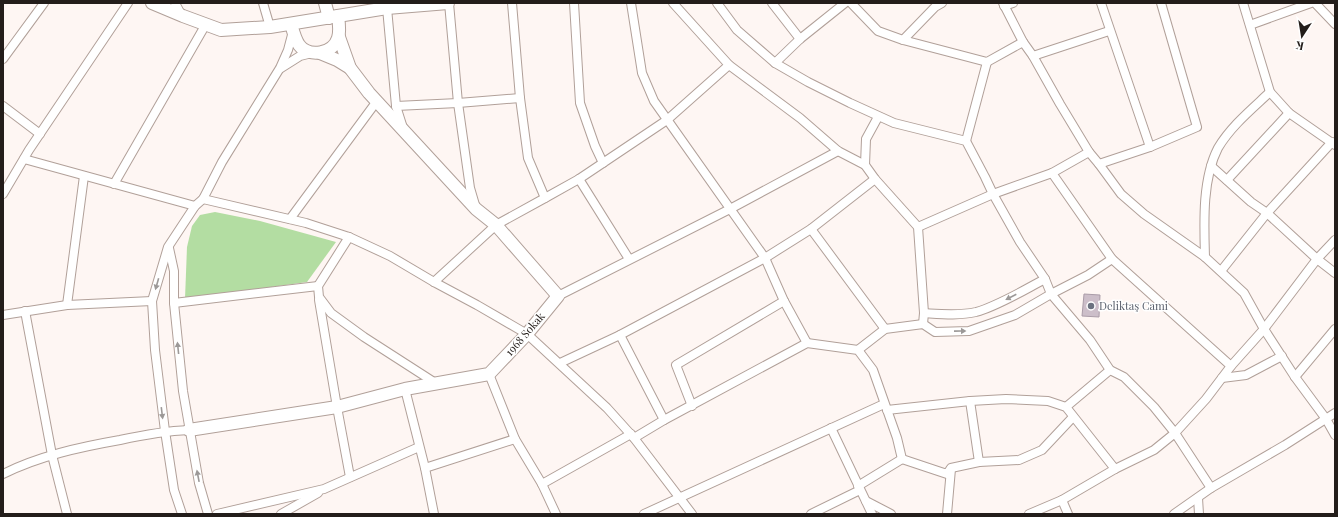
<svg xmlns="http://www.w3.org/2000/svg" width="1338" height="517" font-family="'Playfair Display',serif">
	<style>
		.green { fill: #b3dda2 }
		.building { fill: #ccbec9; stroke: #aa9ca8 }
		.lines { fill: none; stroke-linecap: round; stroke-linejoin: round }
		.street-casing { stroke: #b1a099; stroke-width: 10 }
		.secondary-casing { stroke: #b1a099; stroke-width: 14 }
		.street { stroke: #fff; stroke-width: 8 }
		.secondary { stroke: #fff; stroke-width: 12 }
		.oneway { fill: #9c9998 }
		.worship-dot { fill: #6b7280; stroke: #fff; stroke-width: 1.5 }
		.labels { text-anchor: middle; stroke-width: 3; stroke-linejoin: round; paint-order: stroke }
		.worship-label { font-size: 11px; fill: #5b616d; stroke: #fff; text-anchor: start }
		.street-label { font-size: 11px; fill: #231d1a; stroke: #fff }
	</style>
	<rect width="100%" height="100%" fill="#fef6f3"/>
	<path class="green" d="M215,212l45,9 76,21 -29,40 -122,17 2,-52 5,-21 8,-11z"/>
	<path class="building" d="M1084,294l16,1 -1,22 -17,-1z"/>
	<g class="lines">
		<defs>
			<g id="street">
				<path d="M175,3l7,13"/>
				<path d="M263,3l7,24"/>
				<path d="M449,3l9,100 12,85 5,17"/>
				<path d="M512,3l8,95 8,60 17,40"/>
				<path d="M574,3l6,100 15,43 8,17"/>
				<path d="M631,3l11,70 12,28 111,157 19,43 23,42"/>
				<path d="M673,3l56,62 71,53 38,33 27,14"/>
				<path d="M717,3l20,27 38,33 33,19 42,21 44,20 72,18 19,36 8,17 27,48 25,37 6,15 39,46 20,30 14,7 30,30 21,26 36,55"/>
				<path d="M772,3l28,36"/>
				<path d="M851,3l27,28 25,9 84,22 36,-20"/>
				<path d="M1003,3l20,39 10,14 27,48 29,48 10,12 22,30 23,20 61,43 39,36 20,36 31,48 31,42 9,16"/>
				<path d="M1101,3l49,144"/>
				<path d="M1243,3l27,89 19,21 46,32"/>
				<path d="M1315,3l20,21"/>
				<path d="M1004,6l9,-3"/>
				<path d="M387,8l9,98 7,22"/>
				<path d="M1250,25l61,-22"/>
				<path d="M903,40l32,-33 7,-4"/>
				<path d="M1033,56l76,-25"/>
				<path d="M3,59l41,-56"/>
				<path d="M775,63l25,-24 45,-36"/>
				<path d="M281,68l19,-12 12,-3"/>
				<path d="M3,106l37,28"/>
				<path d="M396,106l62,-3 62,-5"/>
				<path d="M878,117l-12,22 -1,26 10,14 43,48 6,86 -1,11"/>
				<path d="M966,141l21,-79"/>
				<path d="M24,159l171,47"/>
				<path d="M1099,164l51,-17 47,-20 -36,-124"/>
				<path d="M1211,166l40,36 16,11 50,46 18,14"/>
				<path d="M1052,173l60,86 119,107"/>
				<path d="M579,179l50,80"/>
				<path d="M1227,180l62,-67"/>
				<path d="M114,184l92,-160"/>
				<path d="M3,194l26,-44 99,-147"/>
				<path d="M203,199l103,24 43,14 41,19 44,26 43,23 50,29 80,74 27,30 58,76"/>
				<path d="M290,219l87,-118"/>
				<path d="M918,227l75,-33 59,-21 37,-21"/>
				<path d="M811,229l74,100"/>
				<path d="M349,237l-31,49 1,11 12,16 33,24 73,47"/>
				<path d="M169,248l5,23v32l9,88 16,92 9,31"/>
				<path d="M1205,257c-1,-34 -3,-78 13,-109 13,-22 34,-39 52,-56"/>
				<path d="M1221,271l46,-58 65,-71"/>
				<path d="M434,282l62,-57 49,-27 34,-19 88,-59 62,-55"/>
				<path d="M558,296l172,-87 108,-58"/>
				<path d="M319,300l18,107 13,70"/>
				<path d="M174,303l144,-17"/>
				<path d="M67,305l17,-129"/>
				<path d="M25,311l27,144 15,59"/>
				<path d="M924,313c16,1 35,3 52,-1 22,-6 48,-22 69,-33"/>
				<path d="M3,315l64,-10 85,-4"/>
				<path d="M620,335l44,85"/>
				<path d="M858,350l27,-21 38,-5 12,8 34,-1 46,-16 36,-21 37,-19 24,-16"/>
				<path d="M560,363l60,-28 145,-77 46,-29 64,-50"/>
				<path d="M489,374l26,65 27,45 14,30"/>
				<path d="M1295,377l40,-48"/>
				<path d="M1222,378l24,-3 36,-19"/>
				<path d="M405,389l20,79 9,46"/>
				<path d="M970,401l9,61"/>
				<path d="M692,406l-16,-41 108,-64"/>
				<path d="M1066,407l44,-37"/>
				<path d="M887,410l83,-9 36,-2 42,2 18,6 49,62"/>
				<path d="M831,428l41,86"/>
				<path d="M634,438l30,-18 143,-77 51,7 15,20 24,68 5,21 45,15 4,-6 28,-6 40,-2 23,-10 31,-33"/>
				<path d="M425,468l90,-29"/>
				<path d="M3,474c36,-18 77,-27 117,-34 23,-5 45,-9 69,-10"/>
				<path d="M542,484l89,-50"/>
				<path d="M858,486l44,-27"/>
				<path d="M1198,498l1,16"/>
				<path d="M1062,500l6,14"/>
				<path d="M866,501l25,13"/>
				<path d="M182,514l-8,-24 -9,-59 -10,-81 -3,-49 16,-54 27,-41 8,-7 19,-37 58,-94 8,-18 5,-19"/>
				<path d="M217,514l107,-25 95,-42"/>
				<path d="M281,514l37,-21"/>
				<path d="M644,514l240,-110"/>
				<path d="M811,514l49,-24"/>
				<path d="M947,514l4,-45"/>
				<path d="M1029,514l33,-14 53,-31 39,-19 21,-17 31,-34 25,-33 33,-37 53,-70 18,-19"/>
				<path d="M1174,514l37,-26 74,-43 50,-32"/>
			</g>
			<g id="secondary">
				<path d="M152,3l31,13 38,14 49,-3 117,-19 61,-5"/>
				<path d="M325,3l4,15"/>
				<path d="M291,24c2,7 4,15 8,21 10,13 34,9 39,-7 2,-6 1,-15 0,-22"/>
				<path d="M320,53l17,7 13,8"/>
				<path d="M189,430l148,-23 68,-18 84,-15 38,-40 31,-38 -62,-71 -20,-16 -107,-116 -19,-25 -11,-31"/>
			</g>
		</defs>
		<use href="#street" class="street-casing"/>
		<use href="#secondary" class="secondary-casing"/>
		<use href="#street" class="street"/>
		<use href="#secondary" class="secondary"/>
	</g>
	<defs><path id="oneway-solid" d="M-6-.8H1V-3.2L6.5 0L1 3.2V.8H-6Z"/></defs>
	<g class="oneway">
		<use href="#oneway-solid" transform="translate(157 284) rotate(106)"/>
		<use href="#oneway-solid" transform="translate(1011 297) rotate(153)"/>
		<use href="#oneway-solid" transform="translate(960 331) rotate(-1)"/>
		<use href="#oneway-solid" transform="translate(178 348) rotate(-96)"/>
		<use href="#oneway-solid" transform="translate(162 413) rotate(83)"/>
		<use href="#oneway-solid" transform="translate(198 476) rotate(-101)"/>
	</g>
	<circle class="worship-dot" cx="1091" cy="306" r="4"/>
	<g class="labels">
		<g class="worship-label">
			<text x="1099" y="310">Deliktaş Cami</text>
		</g>
		<g class="street-label">
			<text transform="translate(525 334) rotate(-49)" y="4">1968 Sokak</text>
		</g>
	</g>
	<rect width="1338" height="517" fill="none" stroke="#231d1a" stroke-width="8"/>
	<g transform="translate(1302 36) rotate(192)" stroke="#ffffff" stroke-width="3" paint-order="stroke">
	<path d="M0-3L7 15L0 10L-7 15Z" fill="#231d1a"/>
	<text y="-6" font-size="11" font-weight="bold" text-anchor="middle" fill="#231d1a">K</text>
	</g>
</svg>
